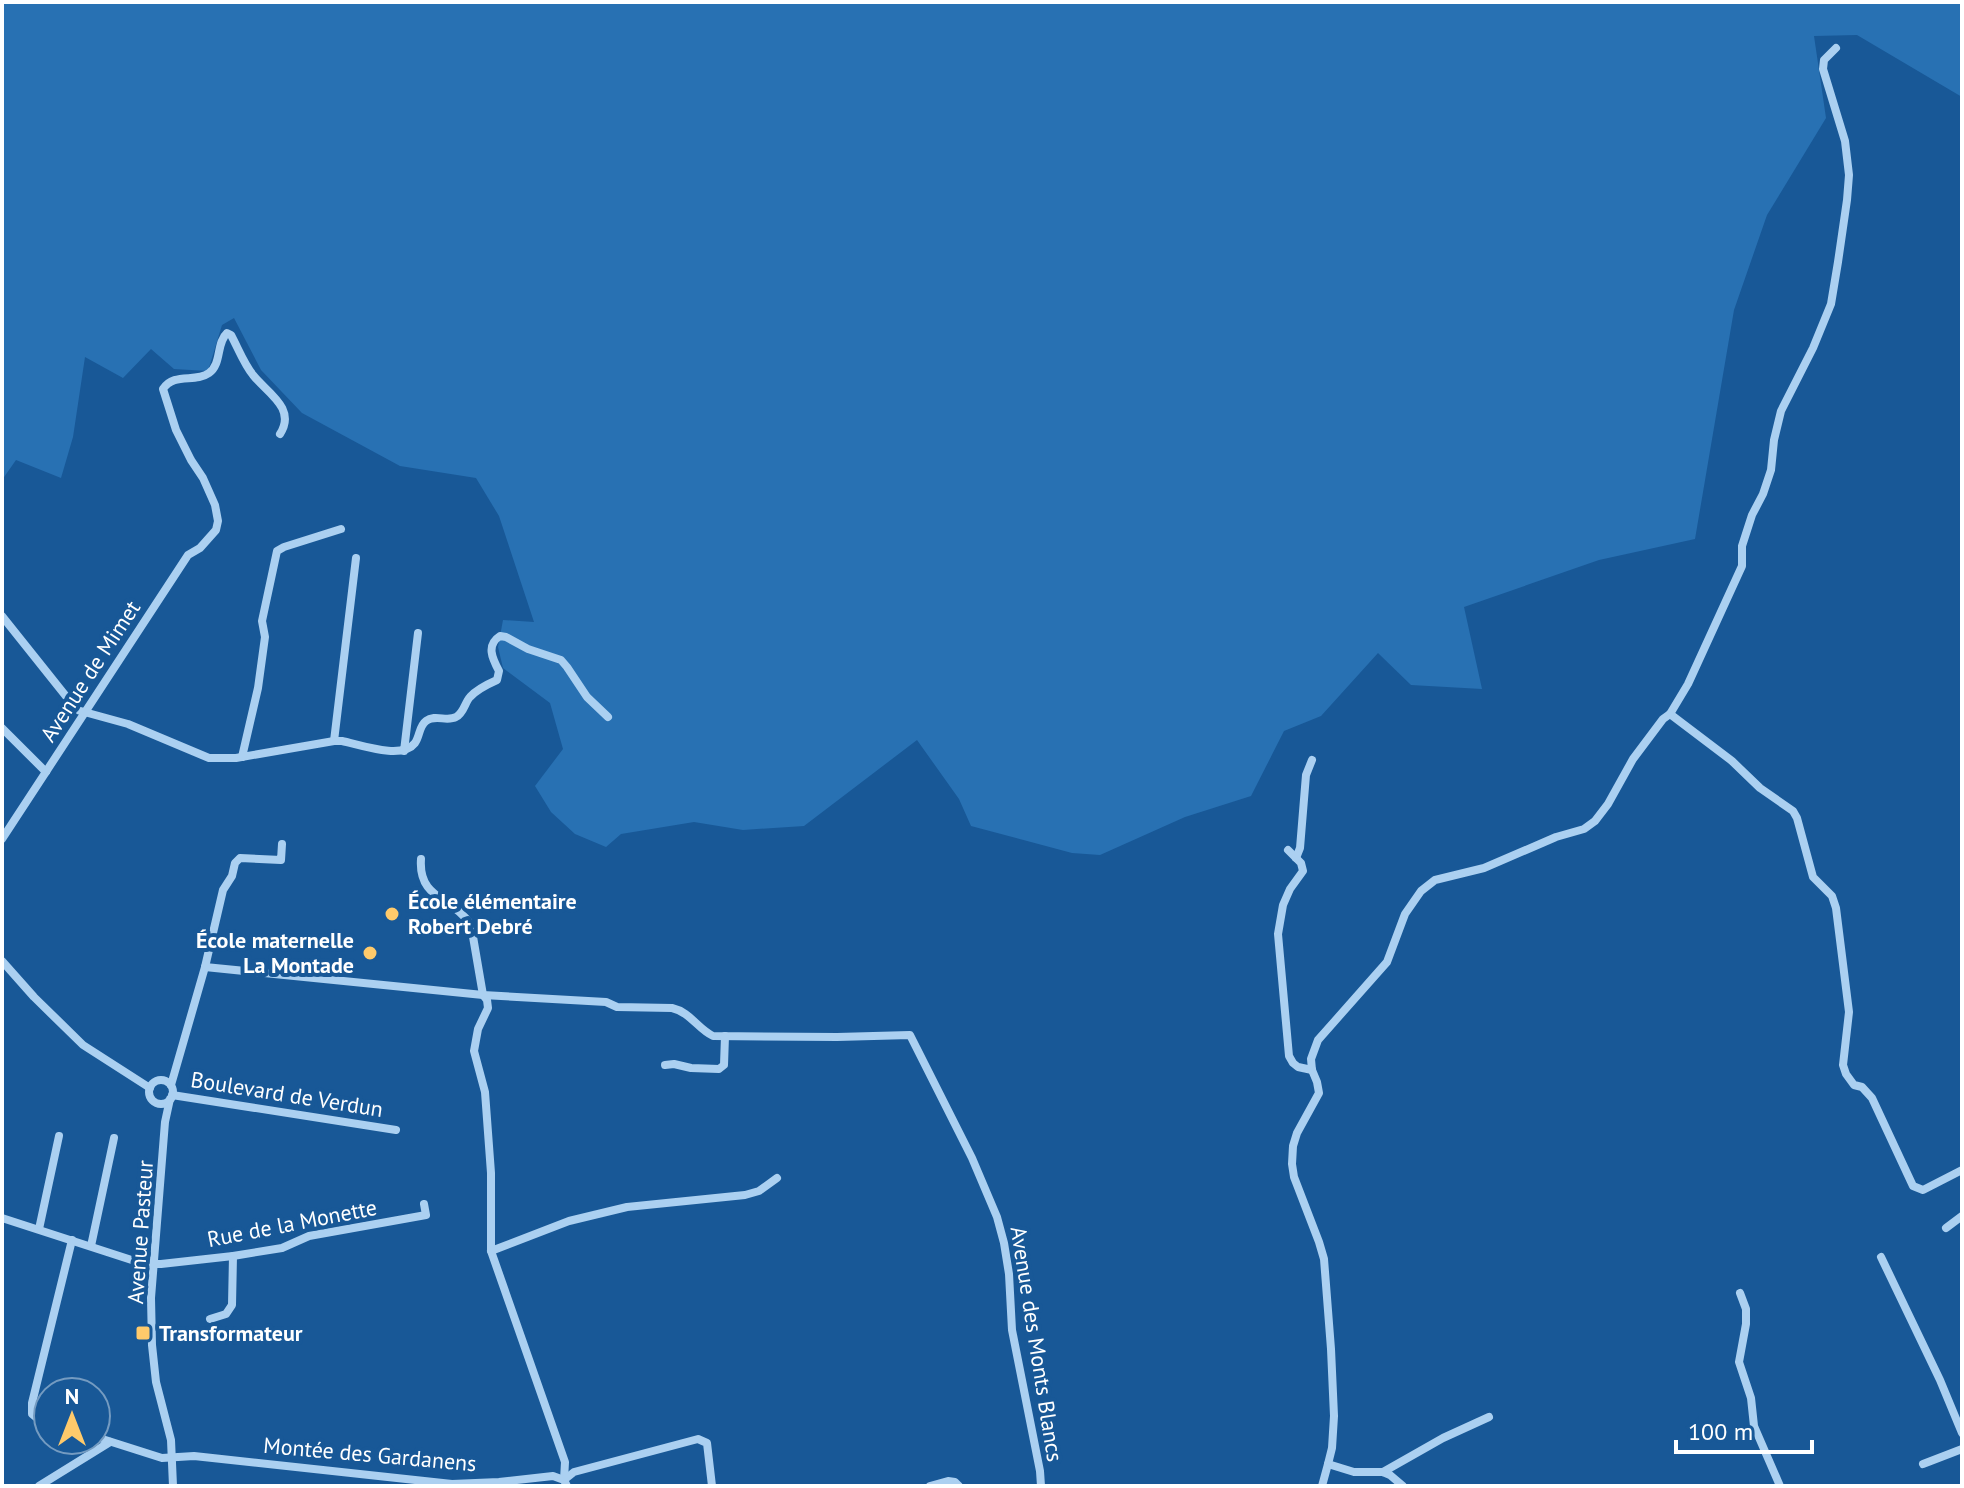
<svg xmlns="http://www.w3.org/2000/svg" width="1964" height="1488" font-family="'PT Sans',sans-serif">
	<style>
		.green { fill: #2871b3 }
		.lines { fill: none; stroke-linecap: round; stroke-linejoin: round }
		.minor { stroke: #abd0f1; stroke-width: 8 }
		.poi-dot { fill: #ffca6b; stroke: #185897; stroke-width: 3 }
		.labels { text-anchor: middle; stroke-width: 8; stroke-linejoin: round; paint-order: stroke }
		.street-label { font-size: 22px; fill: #fff; stroke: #185897 }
		.poi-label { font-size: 22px; font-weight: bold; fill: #fff; stroke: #185897; text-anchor: start }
	</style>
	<rect width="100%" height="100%" fill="#185897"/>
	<path class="green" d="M2,2h1960v95l-105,-62 -43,1 12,82 -59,97 -33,95 -39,229 -96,21 -135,47 18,82 -71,-4 -33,-32 -57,63 -37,15 -33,65 -66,21 -85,38 -28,-2 -101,-27 -12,-27 -42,-59 -113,86 -61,4 -49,-8 -73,12 -15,13 -31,-13 -24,-22 -16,-26 28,-37 -13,-46 -47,-35 -5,-21 5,-27 31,2 -35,-106 -23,-38 -76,-12 -98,-53 -41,-43 -27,-52 -12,7 -14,46 -34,-2 -23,-20 -28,29 -38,-21 -12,80 -12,41 -45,-18 -14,20z"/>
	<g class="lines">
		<g class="minor">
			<path d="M2,616l75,94 51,14 81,34h27l98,-17h8c19,4 60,19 73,2 5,-7 4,-17 11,-22 9,-7 21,1 30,-4 8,-4 9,-15 14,-20 7,-8 18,-13 27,-17l2,-9c-7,-13 -13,-26 1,-35l6,1 22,12 33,11 6,7 20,30 21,20"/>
			<path d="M1670,714l62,47 28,27 33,23 4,7 16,59 19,19 4,12 13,104 -6,53 3,9 8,11 8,2 10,11 41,88 10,4 39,-20"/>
			<path d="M2,728l44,44"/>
			<path d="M334,741l22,-183"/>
			<path d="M404,751l14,-118"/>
			<path d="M242,757l16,-69 7,-51 -3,-16 15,-70 7,-4 57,-18"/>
			<path d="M2,839l186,-284 12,-7 16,-18 2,-9 -3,-16 -12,-27 -12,-18 -15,-30 -13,-41c11,-17 32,-6 46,-16 13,-9 7,-30 18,-40l4,2c7,13 13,29 22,40 13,17 44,33 27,59"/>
			<path d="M1288,850l13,13 2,8 -13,18 -7,16 -5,29 11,122 4,7 5,4 14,3"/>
			<path d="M1296,858l4,-10 6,-73 6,-15"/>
			<path d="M421,859c-3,41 32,38 50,66l12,70 4,5 1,8 -10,21 -4,22 11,41 6,81v78l74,211 -1,18 3,6"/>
			<path d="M2,961l32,36 49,48 67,43"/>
			<path d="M205,967l278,28 123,7 11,5 55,1c18,4 26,21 41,28l124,1 73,-2 62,123 25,59 7,26 5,31 3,56 28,141 1,15"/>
			<path d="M665,1065l9,-1 17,4 28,1 5,-4 1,-29"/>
			<circle cx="161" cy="1092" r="12"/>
			<path d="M171,1085l34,-118 18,-77 9,-14 3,-13 5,-5 41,2 1,-16"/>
			<path d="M172,1095l224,35"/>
			<path d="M170,1099l-5,23 -14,176 1,47 4,37 15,58 2,46"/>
			<path d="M2,1218l142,46h17l72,-8 49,-8 27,-12 117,-21 -2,-11"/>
			<path d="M1946,1228l16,-12"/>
			<path d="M39,1229l20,-93"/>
			<path d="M91,1246l23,-108"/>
			<path d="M491,1251l78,-30 58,-14 118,-12 14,-4 18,-13"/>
			<path d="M1881,1257l59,123 22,53"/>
			<path d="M1740,1293l6,16v15l-7,38 12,36 3,28 26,60"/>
			<path d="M210,1319l16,-5 6,-9 1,-49"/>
			<path d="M48,1422l-10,-3 -6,-5v-11l40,-163"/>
			<path d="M96,1437l66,21 32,-2 258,28 47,-2 54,-6 11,4"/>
			<path d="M1923,1464l39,-15"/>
			<path d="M1383,1472l60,-34 46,-21"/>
			<path d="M564,1480l10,-8 124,-33 9,4 5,43"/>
			<path d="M39,1486l71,-44"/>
			<path d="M930,1486l18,-5 7,1 4,4"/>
			<path d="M1322,1486l6,-22"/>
			<path d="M1403,1486l-13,-11 -7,-3h-29l-26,-8 4,-16 2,-32 -3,-67 -7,-90 -5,-17 -25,-65 -2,-13 1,-18 4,-13 22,-40 -2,-11 -5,-12 -1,-11 7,-19 69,-78 18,-48 16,-23 14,-11 49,-12 72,-31 28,-8 11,-8 13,-17 25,-45 30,-40 7,-5 18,-30 54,-118v-20l10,-31 11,-21 8,-24 3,-30 7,-29 32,-63 18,-44 7,-42 9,-62 2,-25 -4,-34 -22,-72 1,-9 12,-12"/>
		</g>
	</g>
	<g class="poi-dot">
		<circle cx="392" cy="914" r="8"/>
		<circle cx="370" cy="953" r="8"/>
		<rect x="135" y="1325" width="16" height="16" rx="4"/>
	</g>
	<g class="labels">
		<g class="street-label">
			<text transform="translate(90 671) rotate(-57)" y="8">Avenue de Mimet</text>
			<text transform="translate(287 1094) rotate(9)" y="8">Boulevard de Verdun</text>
			<text transform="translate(292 1223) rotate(-11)" y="8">Rue de la Monette</text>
			<text transform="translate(140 1232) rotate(-86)" y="8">Avenue Pasteur</text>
			<text transform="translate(1037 1344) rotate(81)" y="8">Avenue des Monts Blancs</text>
			<text transform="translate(370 1454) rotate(5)" y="8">Montée des Gardanens</text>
		</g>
		<g class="poi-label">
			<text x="408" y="909">École élémentaire<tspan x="408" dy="25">Robert Debré</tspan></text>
			<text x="354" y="948" text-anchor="end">École maternelle<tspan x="354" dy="25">La Montade</tspan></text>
			<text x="159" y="1341">Transformateur</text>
		</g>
	</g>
	<rect width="1964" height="1488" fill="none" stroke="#ffffff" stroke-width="8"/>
	<g transform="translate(72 1416)"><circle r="38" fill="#185897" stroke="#749bc1" stroke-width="2"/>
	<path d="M0-6L14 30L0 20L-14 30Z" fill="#ffca6b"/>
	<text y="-12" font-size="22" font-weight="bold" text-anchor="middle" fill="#ffffff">N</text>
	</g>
	<path d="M1676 1440v12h136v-12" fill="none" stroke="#ffffff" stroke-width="4"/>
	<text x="1688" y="1440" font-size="24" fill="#ffffff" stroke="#185897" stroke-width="6" paint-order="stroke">100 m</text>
</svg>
